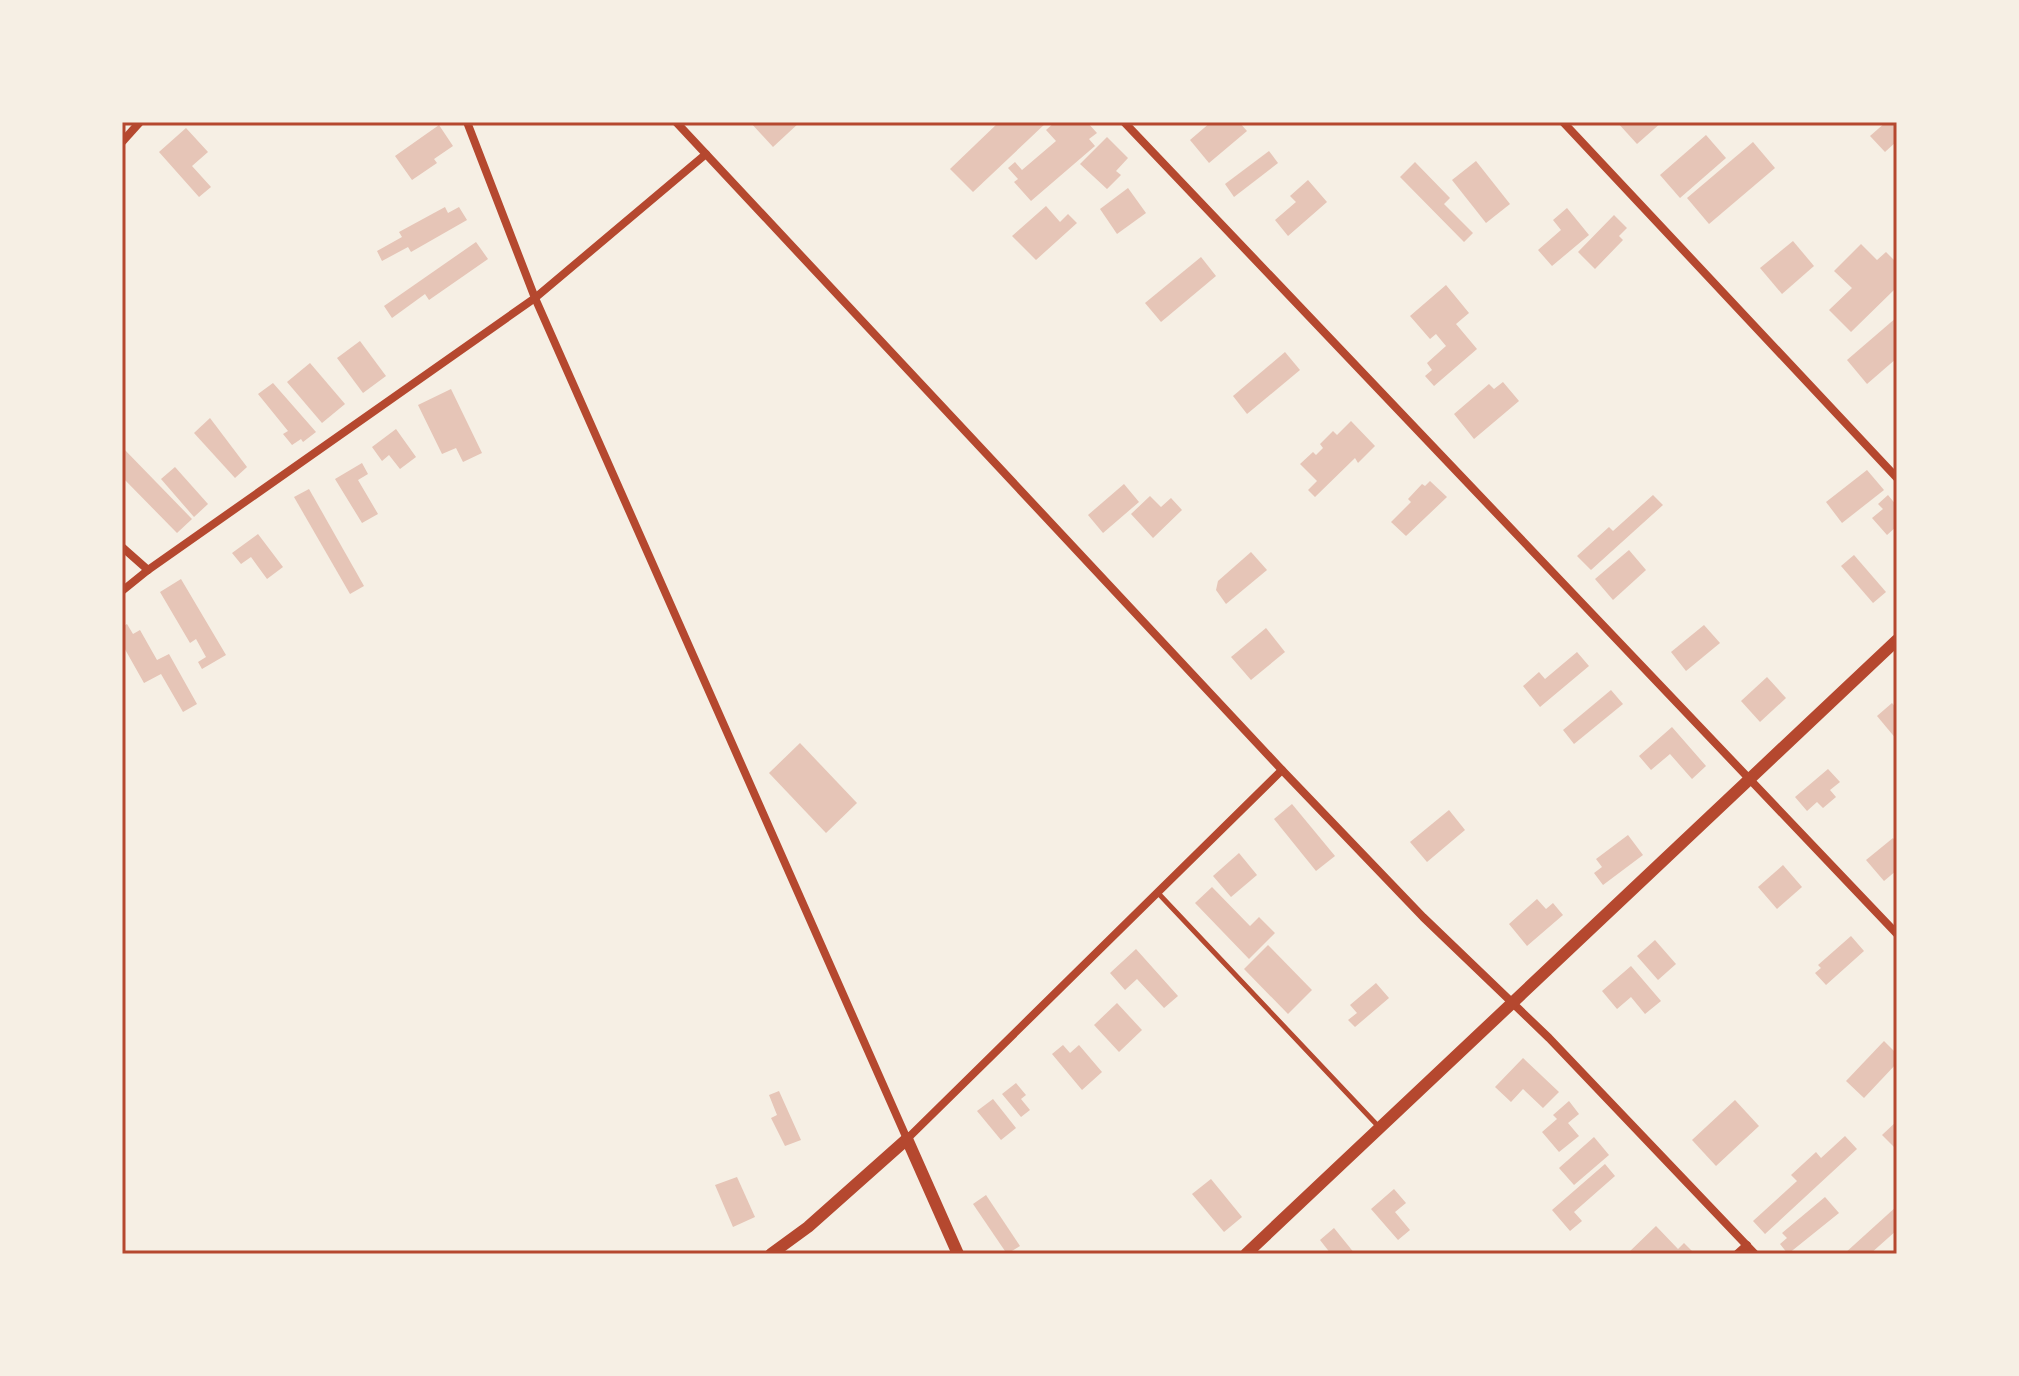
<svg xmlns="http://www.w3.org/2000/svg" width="2019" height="1376" font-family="Overpass,sans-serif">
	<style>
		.building { fill: #e6c5b7 }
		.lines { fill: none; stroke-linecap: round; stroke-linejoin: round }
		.service { stroke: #b5482f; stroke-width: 5 }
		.minor { stroke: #b5482f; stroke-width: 8 }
		.secondary { stroke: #b5482f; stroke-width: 12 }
		.neatline { fill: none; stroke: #b5482f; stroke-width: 3 }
	</style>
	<rect width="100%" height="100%" fill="#f6efe4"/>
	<g class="building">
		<path d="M750,122h50l-27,25z"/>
		<path d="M999,122h48l-74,70 -23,-23z"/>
		<path d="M1055,122h32l10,11 -8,6 6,7 -64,55 -17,-19 4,-3 -10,-11 7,-6 7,8 34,-29 -10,-11z"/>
		<path d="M1211,122h28l8,9 -38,32 -19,-23z"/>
		<path d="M1617,122h45l-25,22z"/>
		<path d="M1886,122h11v19l-12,11 -15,-16z"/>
		<path d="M439,125l14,21 -19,13 3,4 -25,17 -17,-24z"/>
		<path d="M186,128l22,24 -16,14 19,21 -12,10 -40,-45z"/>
		<path d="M1706,135l20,23 -46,40 -20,-23z"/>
		<path d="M1107,137l21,21 -12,13 5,4 -14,14 -27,-25z"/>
		<path d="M1753,142l22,26 -66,56 -22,-26z"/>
		<path d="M1269,151l9,12 -44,34 -9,-13z"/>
		<path d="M1476,161l34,43 -24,19 -34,-43z"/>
		<path d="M1415,162l35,36 -6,6 29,29 -9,9 -64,-65z"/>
		<path d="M1308,180l19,22 -39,34 -13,-16 21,-18 -6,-6z"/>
		<path d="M1128,188l18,25 -29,21 -17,-25z"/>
		<path d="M1046,206l14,16 8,-8 9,9 -41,37 -24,-24z"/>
		<path d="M445,207l3,6 11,-6 8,13 -56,32 -3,-5 -26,14 -5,-10 25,-14 -3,-5z"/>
		<path d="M1567,208l22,27 -37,31 -14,-16 23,-20 -8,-10z"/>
		<path d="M1614,215l13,13 -8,8 4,4 -28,29 -17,-17z"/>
		<path d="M1793,241l21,25 -32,28 -22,-26z"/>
		<path d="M476,242l12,17 -59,41 -4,-6 -33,24 -8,-12z"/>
		<path d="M1861,244l16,16 9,-8 11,11v24l-46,45 -22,-22 23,-22 -18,-17z"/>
		<path d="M1201,257l15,19 -55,46 -16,-19z"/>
		<path d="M1446,285l23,28 -13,11 21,25 -43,37 -9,-10 7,-6 -5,-7 19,-17 -10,-12 -6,5 -20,-23z"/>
		<path d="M1897,317v41l-30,26 -20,-24z"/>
		<path d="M360,341l26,35 -23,17 -26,-35z"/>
		<path d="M1285,352l15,18 -53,44 -14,-18z"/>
		<path d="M310,363l35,41 -23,19 -35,-41z"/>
		<path d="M1503,382l16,19 -45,38 -20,-25 35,-30 5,5z"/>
		<path d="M273,383l43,49 -13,10 -2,-3 -9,6 -9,-11 5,-3 -30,-37z"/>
		<path d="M451,389l31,64 -19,9 -7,-14 -14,6 -24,-49z"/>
		<path d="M210,418l37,49 -12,11 -41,-45z"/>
		<path d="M1351,421l24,25 -17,17 -3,-5 -40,39 -7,-7 9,-9 -17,-17 13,-12 3,3 7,-7 -3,-4 13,-13 4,4z"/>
		<path d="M396,429l20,28 -16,12 -11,-14 -7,6 -10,-14z"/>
		<path d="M122,447l70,72 -15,14 -55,-56z"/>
		<path d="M362,463l6,11 -10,6 20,34 -16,9 -27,-44z"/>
		<path d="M175,467l33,37 -14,13 -33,-38z"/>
		<path d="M1867,470l17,20 -42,33 -16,-21z"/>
		<path d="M1430,481l17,16 -41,39 -15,-14 20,-20 -3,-3 14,-15 3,2z"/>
		<path d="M1124,484l15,18 -36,31 -15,-18z"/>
		<path d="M309,489l55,97 -14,8 -56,-97z"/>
		<path d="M1653,495l10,10 -72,65 -14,-14 32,-29 4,4z"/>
		<path d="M1888,495l9,11v20l-10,9 -15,-17 11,-9 -5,-5z"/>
		<path d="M1150,496l11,11 10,-9 11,12 -29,28 -22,-24z"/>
		<path d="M258,534l25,33 -16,12 -16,-22 -10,7 -9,-11z"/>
		<path d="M1629,550l17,20 -33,30 -18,-21z"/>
		<path d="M1251,552l16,18 -41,34 -10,-14 2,-9z"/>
		<path d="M1854,555l32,37 -13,11 -32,-37z"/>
		<path d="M181,579l45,76 -24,14 -4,-7 8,-5 -10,-18 -6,4 -30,-51z"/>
		<path d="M127,624l6,10 7,-4 17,30 12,-6 28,50 -14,8 -22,-38 -17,9 -22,-39v-17z"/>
		<path d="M1704,625l16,18 -34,28 -15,-19z"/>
		<path d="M1266,628l19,24 -34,28 -20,-23z"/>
		<path d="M1577,652l12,14 -49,41 -17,-21 16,-14 6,7z"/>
		<path d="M1767,677l19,21 -26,24 -19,-21z"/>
		<path d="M1611,690l12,14 -49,40 -11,-14z"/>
		<path d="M1892,703l5,6v31l-20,-24z"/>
		<path d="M1672,727l34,39 -14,13 -22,-25 -19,16 -12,-14z"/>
		<path d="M800,743l57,60 -31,30 -57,-60z"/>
		<path d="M1828,769l12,13 -10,8 6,7 -13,11 -6,-6 -10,9 -12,-14z"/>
		<path d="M1292,804l43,52 -19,15 -42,-52z"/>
		<path d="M1449,810l16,20 -38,32 -17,-20z"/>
		<path d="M1628,835l15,20 -40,30 -9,-12 8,-6 -6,-8z"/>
		<path d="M1893,838l4,5v27l-13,11 -18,-21z"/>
		<path d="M1239,853l18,22 -26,22 -18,-21z"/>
		<path d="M1783,865l19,22 -25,22 -19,-22z"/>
		<path d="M1212,887l38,39 9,-9 16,16 -26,26 -54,-56z"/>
		<path d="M1537,899l9,10 7,-6 10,12 -36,31 -18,-22z"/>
		<path d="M1851,936l13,15 -38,34 -11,-12 6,-5 -3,-3z"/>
		<path d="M1655,940l21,24 -18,16 -21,-24z"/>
		<path d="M1268,945l44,45 -24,24 -44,-45z"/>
		<path d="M1136,949l42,47 -14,12 -27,-29 -12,11 -15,-17z"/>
		<path d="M1631,966l30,35 -16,13 -14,-17 -14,12 -15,-18z"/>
		<path d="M1376,983l13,15 -34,29 -7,-7 9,-7 -7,-8z"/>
		<path d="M1117,1003l25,27 -23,22 -25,-27z"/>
		<path d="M1884,1041l13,13v9l-33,35 -18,-17z"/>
		<path d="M1063,1045l7,8 9,-8 23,27 -20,18 -30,-36z"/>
		<path d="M1523,1058l36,34 -16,16 -20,-19 -12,13 -16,-15z"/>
		<path d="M1016,1083l10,12 -5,4 9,11 -9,7 -19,-23z"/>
		<path d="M779,1091l22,49 -16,6 -14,-28 6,-3 -8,-20z"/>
		<path d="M993,1099l23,29 -15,12 -24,-29z"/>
		<path d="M1735,1100l24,26 -43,40 -24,-26z"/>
		<path d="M1569,1101l10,13 -11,9 11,13 -20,16 -17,-20 15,-13 -4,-4z"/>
		<path d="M1897,1121v29l-15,-15z"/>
		<path d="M1845,1136l12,13 -92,85 -12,-13 44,-40 -6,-6 25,-23 5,6z"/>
		<path d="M1594,1137l15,18 -35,30 -15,-17z"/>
		<path d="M1605,1164l10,12 -41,36 8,9 -12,10 -18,-21z"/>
		<path d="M737,1177l18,40 -22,10 -18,-42z"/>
		<path d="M1211,1179l31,38 -18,15 -32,-38z"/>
		<path d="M1394,1189l12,14 -11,9 15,18 -12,10 -27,-31z"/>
		<path d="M986,1195l34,51 -13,8 -34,-50z"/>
		<path d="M1825,1197l14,16 -51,41 -8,-10 7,-6 -5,-5z"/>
		<path d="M1897,1206v24l-27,24h-26z"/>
		<path d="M1656,1226l22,23 6,-6 11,11h-68z"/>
		<path d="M1334,1228l21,26h-24l-11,-14z"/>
	</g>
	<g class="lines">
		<path class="service" d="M1158,893l221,234"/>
		<g class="minor">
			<path d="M467,122l68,176 372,841 375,-369"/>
			<path d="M676,122l606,648 141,147 126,121 206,216"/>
			<path d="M1124,122l773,812"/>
			<path d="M1563,122l334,356"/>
			<path d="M122,142l18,-20"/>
			<path d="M122,547l26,23"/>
			<path d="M122,591l26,-21 387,-272 171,-144"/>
			<path d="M1737,1254l10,-9"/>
		</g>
		<g class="secondary">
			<path d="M771,1254l37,-27 99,-88 51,115"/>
			<path d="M1246,1254l651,-614"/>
		</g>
	</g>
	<rect width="2019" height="1376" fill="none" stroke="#f6efe4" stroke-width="248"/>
	<rect x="124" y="124" width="1771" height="1128" class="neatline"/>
</svg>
